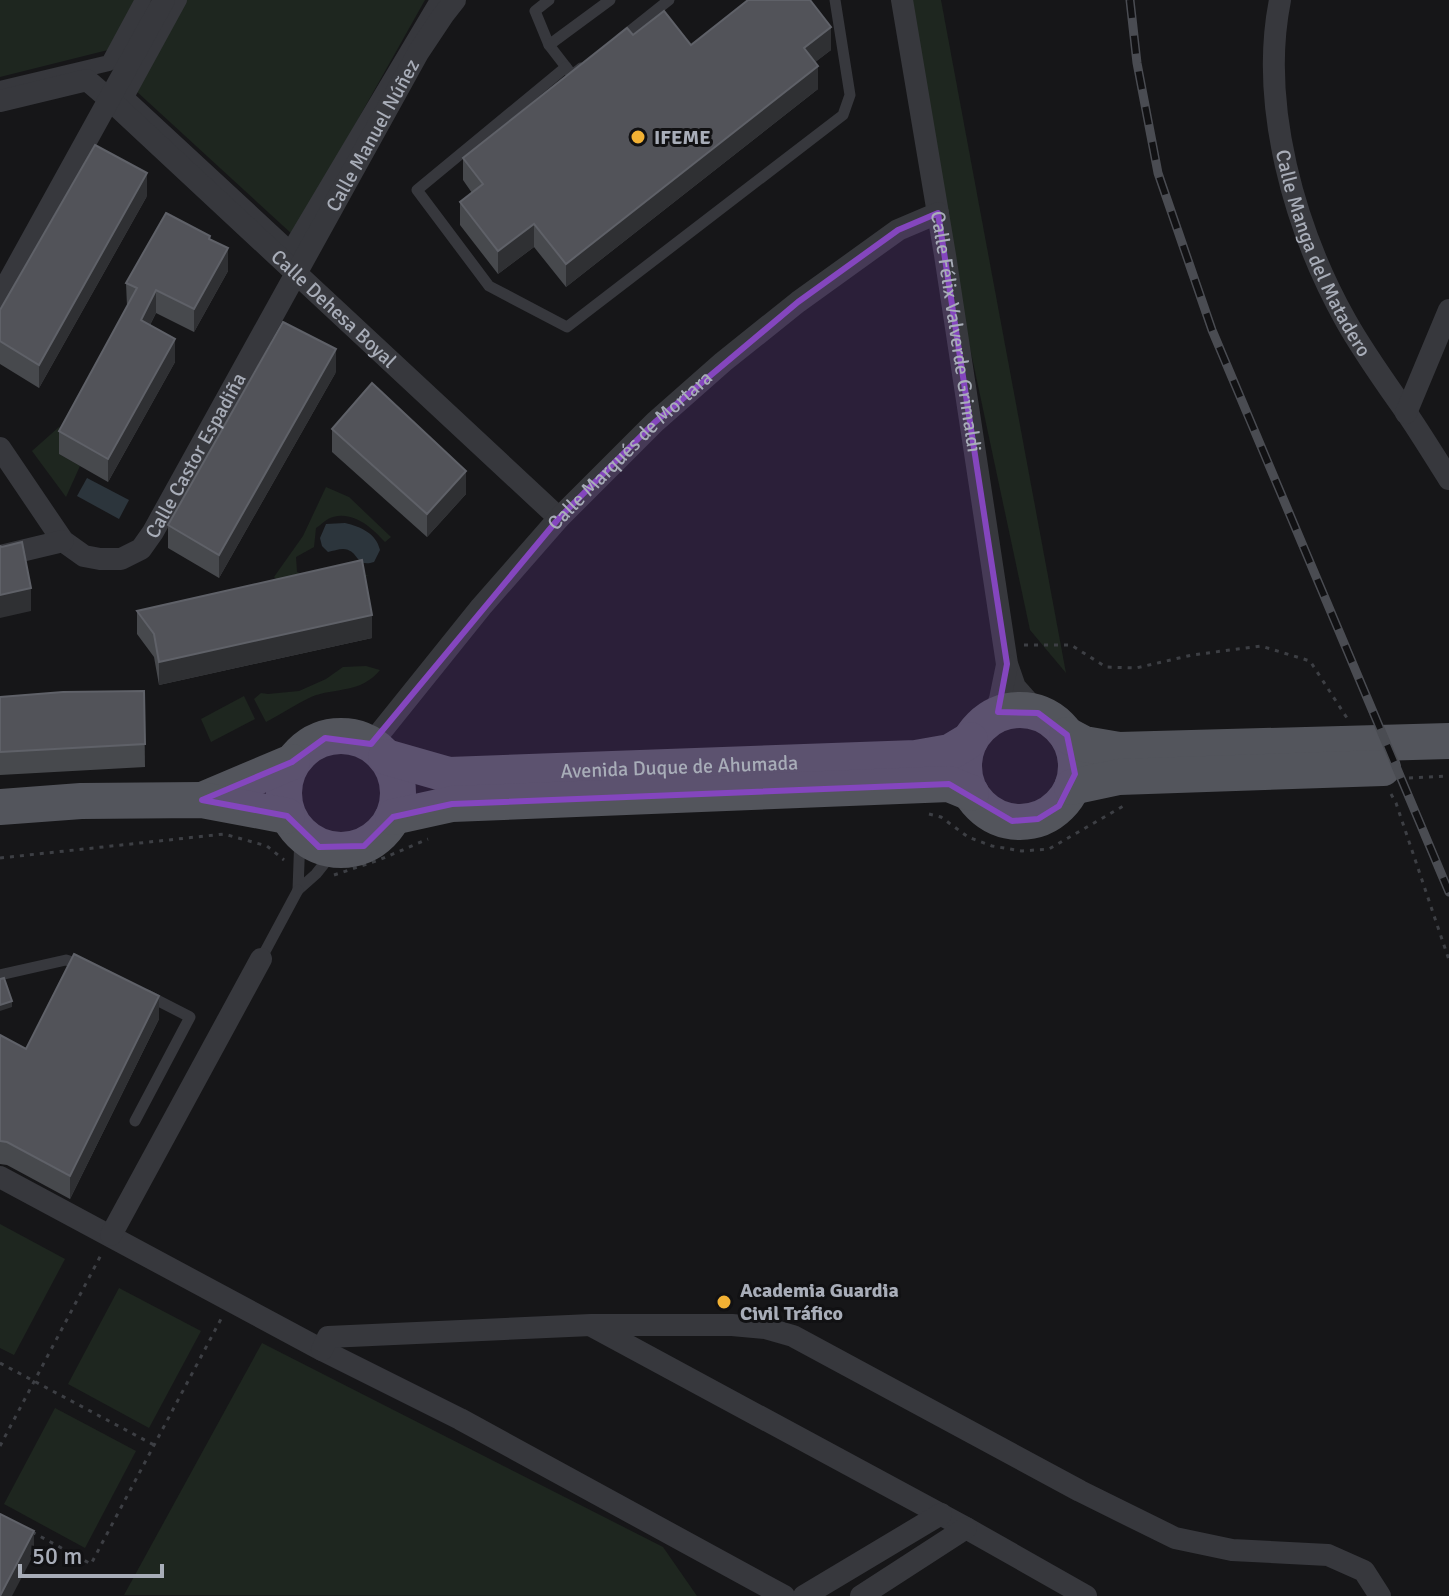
<svg xmlns="http://www.w3.org/2000/svg" width="1449" height="1596" font-family="Signika,sans-serif">
	<style>
		.green { fill: #1e261f }
		.water { fill: #2c353c }
		.lines { fill: none; stroke-linecap: round; stroke-linejoin: round }
		.path { stroke: #3d3f44; stroke-width: 3; stroke-dasharray: 4 6; stroke-linecap: butt }
		.service { stroke: #37383d; stroke-width: 11 }
		.pedestrian { stroke: #37383d; stroke-width: 16 }
		.minor { stroke: #37383d; stroke-width: 22 }
		.primary { stroke: #53555c; stroke-width: 36 }
		.rail-casing { stroke: #4a4c52; stroke-width: 9 }
		.rail { stroke: #111113; stroke-width: 6; stroke-dasharray: 18; stroke-linecap: butt }
		.wall { fill: #47494d }
		.shaded-wall { fill: #2f3033 }
		.building { fill: #525359; stroke: #5f6168; stroke-width: 2 }
		.marked { fill: #8446be; fill-opacity: 0.2; stroke: #8446be; stroke-width: 6; stroke-linejoin: round }
		.poi-dot { fill: #f2b134; stroke: #111113; stroke-width: 3 }
		.labels { text-anchor: middle; stroke-width: 6; stroke-linejoin: round; paint-order: stroke }
		.street-label { font-size: 20px; fill: #a8adb8; stroke: #111113 }
		.poi-label { font-size: 20px; font-weight: bold; fill: #a8adb8; stroke: #111113; text-anchor: start }
	</style>
	<rect width="100%" height="100%" fill="#161618"/>
	<g class="green">
		<path d="M0,0h138l-26,49 -112,28z"/>
		<path d="M185,0h240l-132,235 -158,-145z"/>
		<path d="M896,0h45l125,673 -36,-43z"/>
		<path d="M59,427l10,8 -10,19 21,12 -14,31 -34,-46z"/>
		<path d="M326,487l23,10 42,40 -6,5c-13,-14 -31,-31 -52,-25 -6,1 -12,8 -17,11l-2,19 -18,10 1,15 13,5 33,-9 26,8 -65,10 -22,-2 -8,-7 29,-41z"/>
		<path d="M366,666l14,4c-20,24 -44,17 -69,27 -15,7 -30,17 -45,25l-12,-23 7,-6 7,1 31,-3 27,-12 17,-12z"/>
		<path d="M244,696l11,23 -44,23 -10,-23z"/>
		<path d="M0,1224l65,35 -51,96 -14,-7z"/>
		<path d="M119,1288l82,43 -52,97 -81,-44z"/>
		<path d="M262,1343l401,204 34,49 -573,-1z"/>
		<path d="M55,1408l81,43 -51,97 -81,-44z"/>
	</g>
	<g class="water">
		<path d="M87,478l42,22 -10,19 -42,-23z"/>
		<path d="M345,523c16,4 31,10 35,27l-6,12c-20,6 -14,-12 -31,-13 -5,0 -10,2 -15,3l-6,-6 -2,-8 6,-14z"/>
	</g>
	<g class="lines">
		<g class="path">
			<path d="M1024,645h47l35,22 30,1 56,-13 69,-9 49,15 37,57"/>
			<path d="M1409,778l40,-2"/>
			<path d="M1391,794l5,9 53,157"/>
			<path d="M929,814l12,3 27,20 24,9 30,5 27,-2 76,-44"/>
			<path d="M0,858l224,-24 43,12 17,14"/>
			<path d="M334,875l45,-15 49,-21"/>
			<path d="M0,1363l154,82"/>
			<path d="M0,1446l101,-191"/>
			<path d="M32,1532l59,32 130,-245"/>
		</g>
		<g class="service">
			<path d="M549,0l-14,11 14,34 17,22"/>
			<path d="M620,39l49,-39"/>
			<path d="M549,45l61,-45"/>
			<path d="M581,68l-9,7 -6,-8 -149,123 72,96 78,41 276,-212 7,-20 -15,-95"/>
			<path d="M300,835l-2,55 18,-16 19,-24"/>
			<path d="M261,959l37,-69"/>
			<path d="M0,975l66,-15 15,5"/>
			<path d="M135,1121l55,-104 -43,-22"/>
		</g>
		<g class="pedestrian">
			<path d="M179,0l-53,97 164,152 148,-249"/>
			<path d="M0,89l109,-26 34,-63"/>
		</g>
		<g class="minor">
			<path id="s1" d="M902,0l43,255 62,409 8,23 23,26"/>
			<path id="s2" d="M1280,0c-21,105 15,230 66,321 18,32 39,61 60,91 15,22 29,45 43,67"/>
			<path id="s3" d="M0,101l87,-21 22,19 450,419"/>
			<path d="M0,297l164,-297"/>
			<path d="M1406,413l43,-103"/>
			<path id="s4" d="M0,448l63,93 21,15 16,3h21l20,-10 12,-17 265,-479 26,-39 11,-14"/>
			<path d="M0,556l63,-15"/>
			<path d="M994,716l6,-17 7,-34"/>
			<path id="s5" d="M371,744l110,-137 78,-89 96,-96 68,-60 75,-60 100,-72 40,-17"/>
			<path d="M0,1177l322,173 138,69 324,177"/>
			<path d="M111,1235l150,-276"/>
			<path d="M592,1326l374,202 120,68"/>
			<path d="M322,1350l6,-13 263,-12h141l33,3 28,8 287,155 95,47 57,12 96,5 36,16 16,25"/>
			<path d="M804,1596l137,-82"/>
			<path d="M861,1596l105,-68"/>
		</g>
		<g class="primary">
			<circle cx="1020" cy="766" r="56"/>
			<path d="M1067,735l17,9 35,6 330,-9"/>
			<circle cx="341" cy="793" r="57"/>
			<path id="s6" d="M386,757l63,18 467,-17 34,-6 20,-12"/>
			<path d="M1072,787l47,-10 264,-9"/>
			<path d="M202,800l90,-38"/>
			<path d="M0,807l81,-6 121,-1 85,16"/>
			<path d="M393,817l59,-13 497,-20 22,9"/>
		</g>
		<defs>
			<path id="rail" d="M1130,0l7,63 21,110 54,157 237,562"/>
		</defs>
		<use href="#rail" class="rail-casing"/>
		<use href="#rail" class="rail"/>
	</g>
	<g class="wall">
		<path d="M633,35l58,10 140,5 -16,12 3,27 -252,198 -32,-40 -36,27 -38,-49v-23l12,-9 -9,-13v-22z"/>
		<path d="M147,196l-108,192 -39,-24v-54z"/>
		<path d="M210,239l18,32 -34,61 -38,-19 -6,12 25,37 -67,120 -49,-28v-23l68,-125 -1,-23z"/>
		<path d="M336,372l-117,206 -51,-30v-23z"/>
		<path d="M332,429l134,65 -39,43 -95,-85z"/>
		<path d="M137,611l235,27 -213,47 -5,-28 -17,-23z"/>
		<path d="M144,691l1,76 -145,8v-78z"/>
		<path d="M159,1019l-89,180 -63,-34 -7,-1v-129l26,14z"/>
	</g>
	<g class="shaded-wall">
		<path d="M831,27v23l-27,21v-23z"/>
		<path d="M818,66v23l-252,198v-23z"/>
		<path d="M147,173v23l-108,192v-23z"/>
		<path d="M534,224v23l-36,27v-23z"/>
		<path d="M228,248v23l-34,61v-23z"/>
		<path d="M156,290v23l-15,30v-23z"/>
		<path d="M175,339v23l-67,120v-23z"/>
		<path d="M336,349v23l-117,206v-23z"/>
		<path d="M466,471v23l-39,43v-23z"/>
		<path d="M31,588v23l-31,7v-23z"/>
		<path d="M372,615v23l-213,47v-23z"/>
		<path d="M159,996v23l-89,180v-23z"/>
		<path d="M12,1001v6l-12,4v-6z"/>
		<path d="M34,1531v23l-22,42h-12z"/>
	</g>
	<g class="building">
		<path d="M748,0h62l21,27 -27,21 14,18 -252,198 -32,-40 -36,27 -38,-49 23,-18 -20,-26 164,-130 6,7 31,-24 27,34z"/>
		<path d="M95,145l52,28 -108,192 -39,-24v-31z"/>
		<path d="M166,213l44,23 -1,3 19,9 -34,61 -38,-19 -15,30 34,19 -67,120 -49,-28 78,-143 -11,-5z"/>
		<path d="M283,322l53,27 -117,206 -51,-30z"/>
		<path d="M372,383l94,88 -39,43 -95,-85z"/>
		<path d="M22,542l9,46 -31,7v-49l2,1z"/>
		<path d="M362,560l10,55 -213,47 -5,-28 -17,-23z"/>
		<path d="M144,691l1,53 -145,8v-55l63,-5z"/>
		<path d="M74,954l85,42 -89,180 -63,-34 -7,-1v-106l26,14z"/>
		<path d="M4,978l8,23 -12,4v-26z"/>
		<path d="M0,1514l34,17 -34,65z"/>
	</g>
	<path class="marked" d="M938,213l69,451 -9,48 40,1 29,22 8,39 -16,32 -21,13 -26,2 -63,-37 -497,20 -59,13 -29,29 -45,1 -32,-31 -85,-16 90,-38 33,-24 46,6 188,-226 96,-96 143,-120 100,-72z"/>
	<g class="poi-dot">
		<circle cx="638" cy="137" r="8"/>
		<circle cx="724" cy="1302" r="8"/>
	</g>
	<g class="labels">
		<g class="street-label">
			<text dy="7" stroke="none"><textPath href="#s4" startOffset="672">Calle Manuel Núñez</textPath></text>
			<text dy="7" stroke="none"><textPath href="#s2" startOffset="262">Calle Manga del Matadero</textPath></text>
			<text dy="7" stroke="none"><textPath href="#s3" startOffset="426">Calle Dehesa Boyal</textPath></text>
			<text dy="7" stroke="none"><textPath href="#s1" startOffset="336">Calle Félix Valverde Grimaldi</textPath></text>
			<text dy="7" stroke="none"><textPath href="#s5" startOffset="392">Calle Marqués de Mortara</textPath></text>
			<text dy="7" stroke="none"><textPath href="#s4" startOffset="306">Calle Castor Espadiña</textPath></text>
			<text dy="7" stroke="none"><textPath href="#s6" startOffset="296">Avenida Duque de Ahumada</textPath></text>
		</g>
		<g class="poi-label">
			<text x="654" y="144">IFEME</text>
			<text x="740" y="1297">Academia Guardia<tspan x="740" dy="23">Civil Tráfico</tspan></text>
		</g>
	</g>
	<path d="M20 1564v12h142v-12" fill="none" stroke="#a8adb8" stroke-width="4"/>
	<text x="32" y="1564" font-size="24" fill="#a8adb8" stroke="#111113" stroke-width="6" paint-order="stroke">50 m</text>
</svg>
